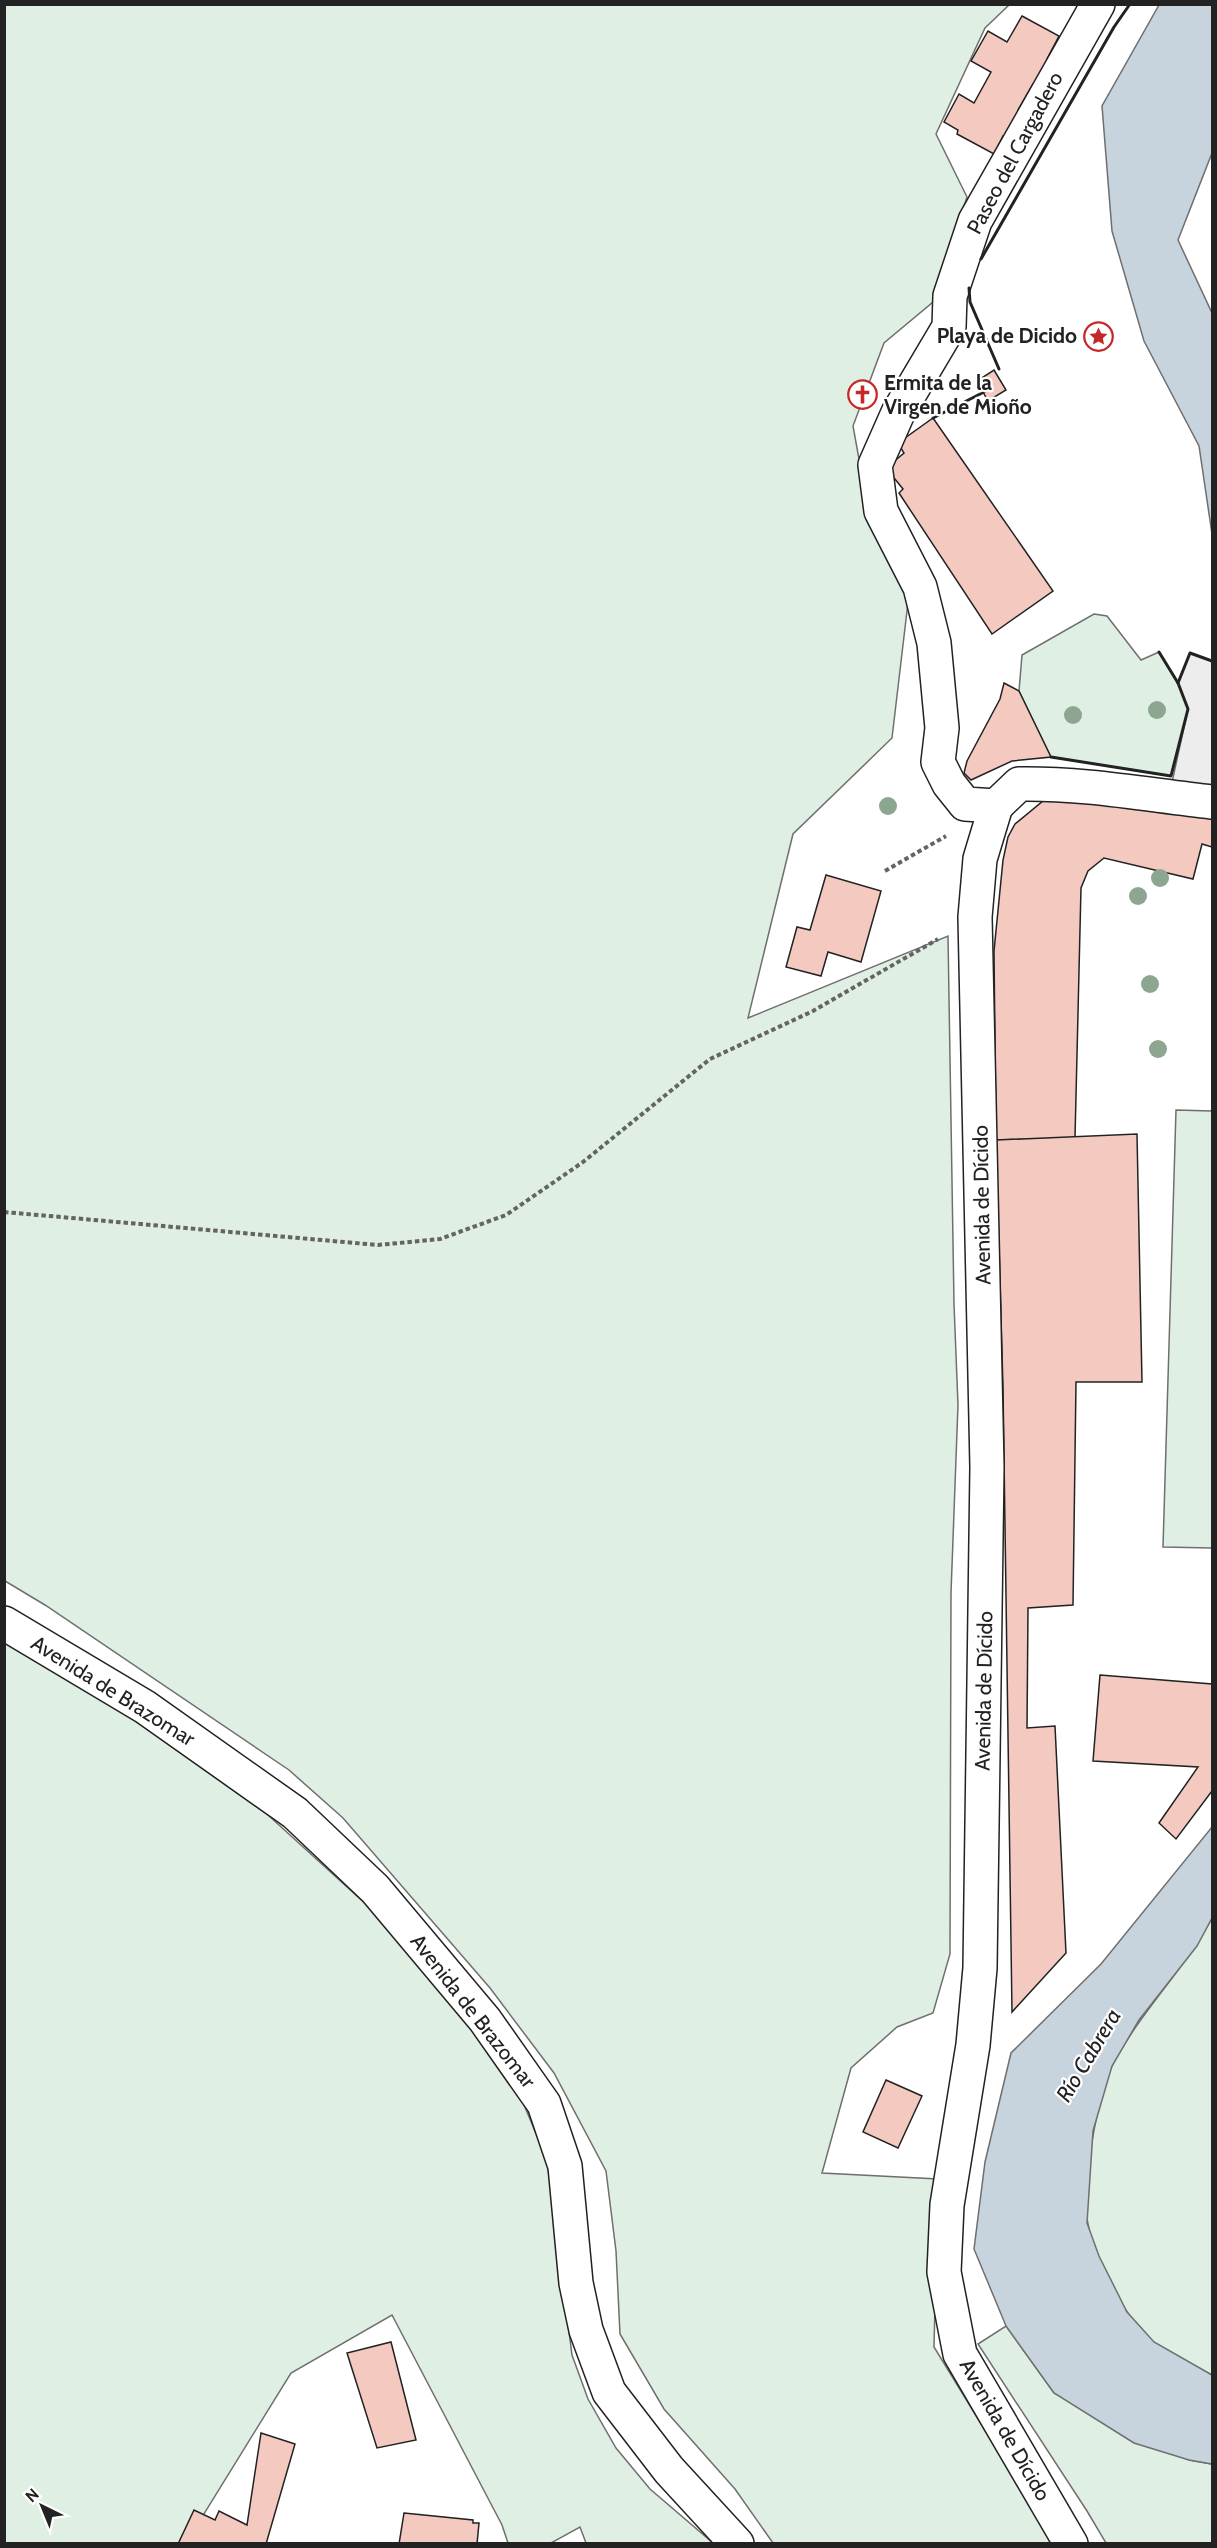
<svg xmlns="http://www.w3.org/2000/svg" width="1217" height="2548" font-family="Cabin,sans-serif">
	<style>
		.green { fill: #e0efe3; stroke: #6f6f6f; stroke-width: 1.5 }
		.parking { fill: #ededed; stroke: #6f6f6f; stroke-width: 1.5 }
		.water { fill: #c7d3dd; stroke: #6f6f6f; stroke-width: 1.5 }
		.building { fill: #f3c9c0; stroke: #222; stroke-width: 1.5 }
		.lines { fill: none; stroke-linecap: round; stroke-linejoin: round }
		.minor-casing { stroke: #222; stroke-width: 36 }
		.trunk-casing { stroke: #222; stroke-width: 36 }
		.path { stroke: #646464; stroke-width: 4; stroke-dasharray: 4.5 3; stroke-linecap: butt }
		.minor { stroke: #fff; stroke-width: 33 }
		.trunk { stroke: #fff; stroke-width: 33 }
		.wall { stroke: #222; stroke-width: 3 }
		.tree { fill: #8da692 }
		.labels { text-anchor: middle; stroke-width: 4.5; stroke-linejoin: round; paint-order: stroke }
		.street-label { font-size: 21px; fill: #222; stroke: #fff }
		.poi-label { font-size: 21px; font-weight: bold; fill: #222; stroke: #fff; text-anchor: end }
		.water-label { font-size: 22px; font-style: italic; fill: #222; stroke: #fff }
	</style>
	<rect width="100%" height="100%" fill="#fff"/>
	<g class="green">
		<path d="M5,5h1004l-24,23 -49,106 31,63 -34,105 -49,41 -31,83 16,88 40,80 -17,144 -99,96 -45,184 200,-82 6,368 4,101 -7,188 -1,361 -17,59 -36,14 -46,41 -29,105 116,6 -4,168 120,196h-281l-38,-54 -71,-80 -44,-75 -4,-83 -10,-80 -52,-98 -64,-85 -147,-170 -54,-48 -244,-165 -40,-24z"/>
		<path d="M1094,614l13,2 34,44 18,-8 19,31 10,26 -17,67 -120,-19 -32,-66 3,-36z"/>
		<path d="M1176,1110l36,1v437l-49,-1z"/>
		<path d="M4,1642l74,38 190,135 124,113 125,160 30,72 25,195 16,44 28,49 34,41 63,54h-127l-6,-16 -29,16h-43l-6,-18 -110,-210 -101,58 -105,170h-181z"/>
		<path d="M1212,1918v457c-18,-10 -43,-19 -59,-33 -28,-24 -58,-81 -65,-118 -7,-34 9,-129 25,-160 28,-53 71,-94 99,-146z"/>
		<path d="M1006,2326l48,67 135,67 23,4v79h-106l-19,-32 -109,-167z"/>
	</g>
	<path class="parking" d="M1190,653l22,8v154l-43,-19 19,-87 -10,-26z"/>
	<g class="water">
		<path d="M1159,5h53v148l-34,87 34,73v221l-13,-88 -55,-105 -32,-110 -10,-125z"/>
		<path d="M1212,1827v91l-15,28 -58,74 -27,46 -19,65 -6,92 12,33 28,56 27,30 58,33v89l-23,-4 -55,-17 -80,-50 -48,-67 -32,-77 11,-87 26,-109 90,-89z"/>
	</g>
	<g class="building">
		<path d="M1022,16l37,20 -12,23 4,1 -14,26 -4,-2 -15,26 5,3 -15,26 -5,-3 -9,18 -37,-20 1,-4 -14,-8 15,-28 15,9 17,-31 -20,-11 17,-30 19,11z"/>
		<path d="M994,370l12,20 -18,11 -11,-20z"/>
		<path d="M933,418l120,173 -61,43 -93,-141 4,-4 -17,-21 18,-15 -6,-10z"/>
		<path d="M1004,683l15,8 32,66 -39,4 -41,19 -7,-7 3,-12 33,-62z"/>
		<path d="M1055,798l157,17v32l-10,-3 -9,35 -89,-21 -16,13 -7,17 -6,250 -79,2 -2,-189 9,-91 5,-23 7,-13 28,-23z"/>
		<path d="M826,875l55,16 -20,71 -33,-10 -7,24 -35,-9 11,-40 13,3z"/>
		<path d="M1137,1134l5,248h-66l-3,223 -45,3 -1,120 28,-2 11,227 -54,59 -9,-624 -7,-248z"/>
		<path d="M1100,1675l112,9v107l-36,48 -17,-16 39,-56 -105,-6z"/>
		<path d="M886,2080l36,16 -24,52 -35,-16z"/>
		<path d="M391,2342l25,98 -39,8 -30,-95z"/>
		<path d="M261,2433l34,11 -29,100h-88l16,-34 21,10 4,-9 28,14z"/>
		<path d="M404,2513l69,7v3h6l-2,21h-78z"/>
	</g>
	<g class="lines">
		<defs>
			<g id="minor">
				<path d="M1098,4l-123,217 -25,75 -1,31 -51,86 -23,52 6,46 39,76 14,56 8,85 -4,34 11,22 16,20 31,2 23,-22c66,-1 129,11 193,18"/>
				<path d="M996,806l-16,53 -5,58 12,550 -7,501 -7,77 -26,160 -3,67 16,82 111,190"/>
			</g>
			<path id="trunk" d="M4,1623l141,84 150,106 80,76 110,131 59,84 21,62 11,117 10,47 23,62 60,78 68,74"/>
		</defs>
		<use href="#minor" class="minor-casing"/>
		<use href="#trunk" class="trunk-casing"/>
		<g class="path">
			<path d="M885,871l61,-35"/>
			<path d="M4,1212l374,33 62,-6 66,-24 77,-53 127,-103 103,-48 125,-72"/>
		</g>
		<use href="#minor" class="minor"/>
		<use href="#trunk" class="trunk"/>
		<g class="wall">
			<path d="M981,259l133,-232 16,-23"/>
			<path d="M969,288l1,14 29,67"/>
			<path d="M933,418l51,-26"/>
			<path d="M1178,683l12,-30 22,8"/>
			<path d="M1051,757l120,19 17,-67 -10,-26 -19,-31"/>
		</g>
	</g>
	<g class="tree">
		<circle cx="1157" cy="710" r="9"/>
		<circle cx="1073" cy="715" r="9"/>
		<circle cx="888" cy="806" r="9"/>
		<circle cx="1160" cy="878" r="9"/>
		<circle cx="1138" cy="896" r="9"/>
		<circle cx="1150" cy="984" r="9"/>
		<circle cx="1158" cy="1049" r="9"/>
	</g>
	<defs>
		<symbol id="sight-ring" viewBox="-11 -11 22 22"><circle r="9.5" fill="#fff" stroke="#c62828" stroke-width="1.5"/><path d="M0-6L1.8-2.2L6-1.7L2.9 1.2L3.7 5.4L0 3.3L-3.7 5.4L-2.9 1.2L-6-1.7L-1.8-2.2Z" fill="#c62828"/></symbol>
		<symbol id="church-ring" viewBox="-11 -11 22 22"><circle r="9.5" fill="#fff" stroke="#c62828" stroke-width="1.5"/><path d="M-1.2-6h2.4v3.5h3.3v2.4h-3.3V6h-2.4V-.1h-3.3v-2.4h3.3Z" fill="#c62828"/></symbol>
	</defs>
	<g fill-rule="evenodd">
		<use href="#sight-ring" x="1082" y="320" width="33" height="33"/>
		<use href="#church-ring" x="846" y="378" width="33" height="33"/>
	</g>
	<g class="labels">
		<g class="street-label">
			<text transform="translate(1015 153) rotate(-62)" y="7">Paseo del Cargadero</text>
			<text transform="translate(982 1205) rotate(-91)" y="7">Avenida de Dícido</text>
			<text transform="translate(113 1691) rotate(32)" y="7">Avenida de Brazomar</text>
			<text transform="translate(984 1691) rotate(-89)" y="7">Avenida de Dícido</text>
			<text transform="translate(473 2011) rotate(52)" y="7">Avenida de Brazomar</text>
			<text transform="translate(1005 2430) rotate(60)" y="7">Avenida de Dícido</text>
		</g>
		<g class="poi-label">
			<text x="1077" y="343">Playa de Dicido</text>
			<text x="884" y="390" text-anchor="start">Ermita de la<tspan x="884" dy="24">Virgen de Mioño</tspan></text>
		</g>
		<g class="water-label">
			<text transform="translate(1088 2055) rotate(-59)" y="8">Río Cabrera</text>
		</g>
	</g>
	<rect width="1217" height="2548" fill="none" stroke="#222222" stroke-width="12"/>
	<g transform="translate(42 2506) rotate(317)" stroke="#ffffff" stroke-width="4.5" paint-order="stroke">
	<path d="M0-4.5L10 22L0 15L-10 22Z" fill="#222222"/>
	<text y="-9" font-size="16" font-weight="bold" text-anchor="middle" fill="#222222">N</text>
	</g>
</svg>
